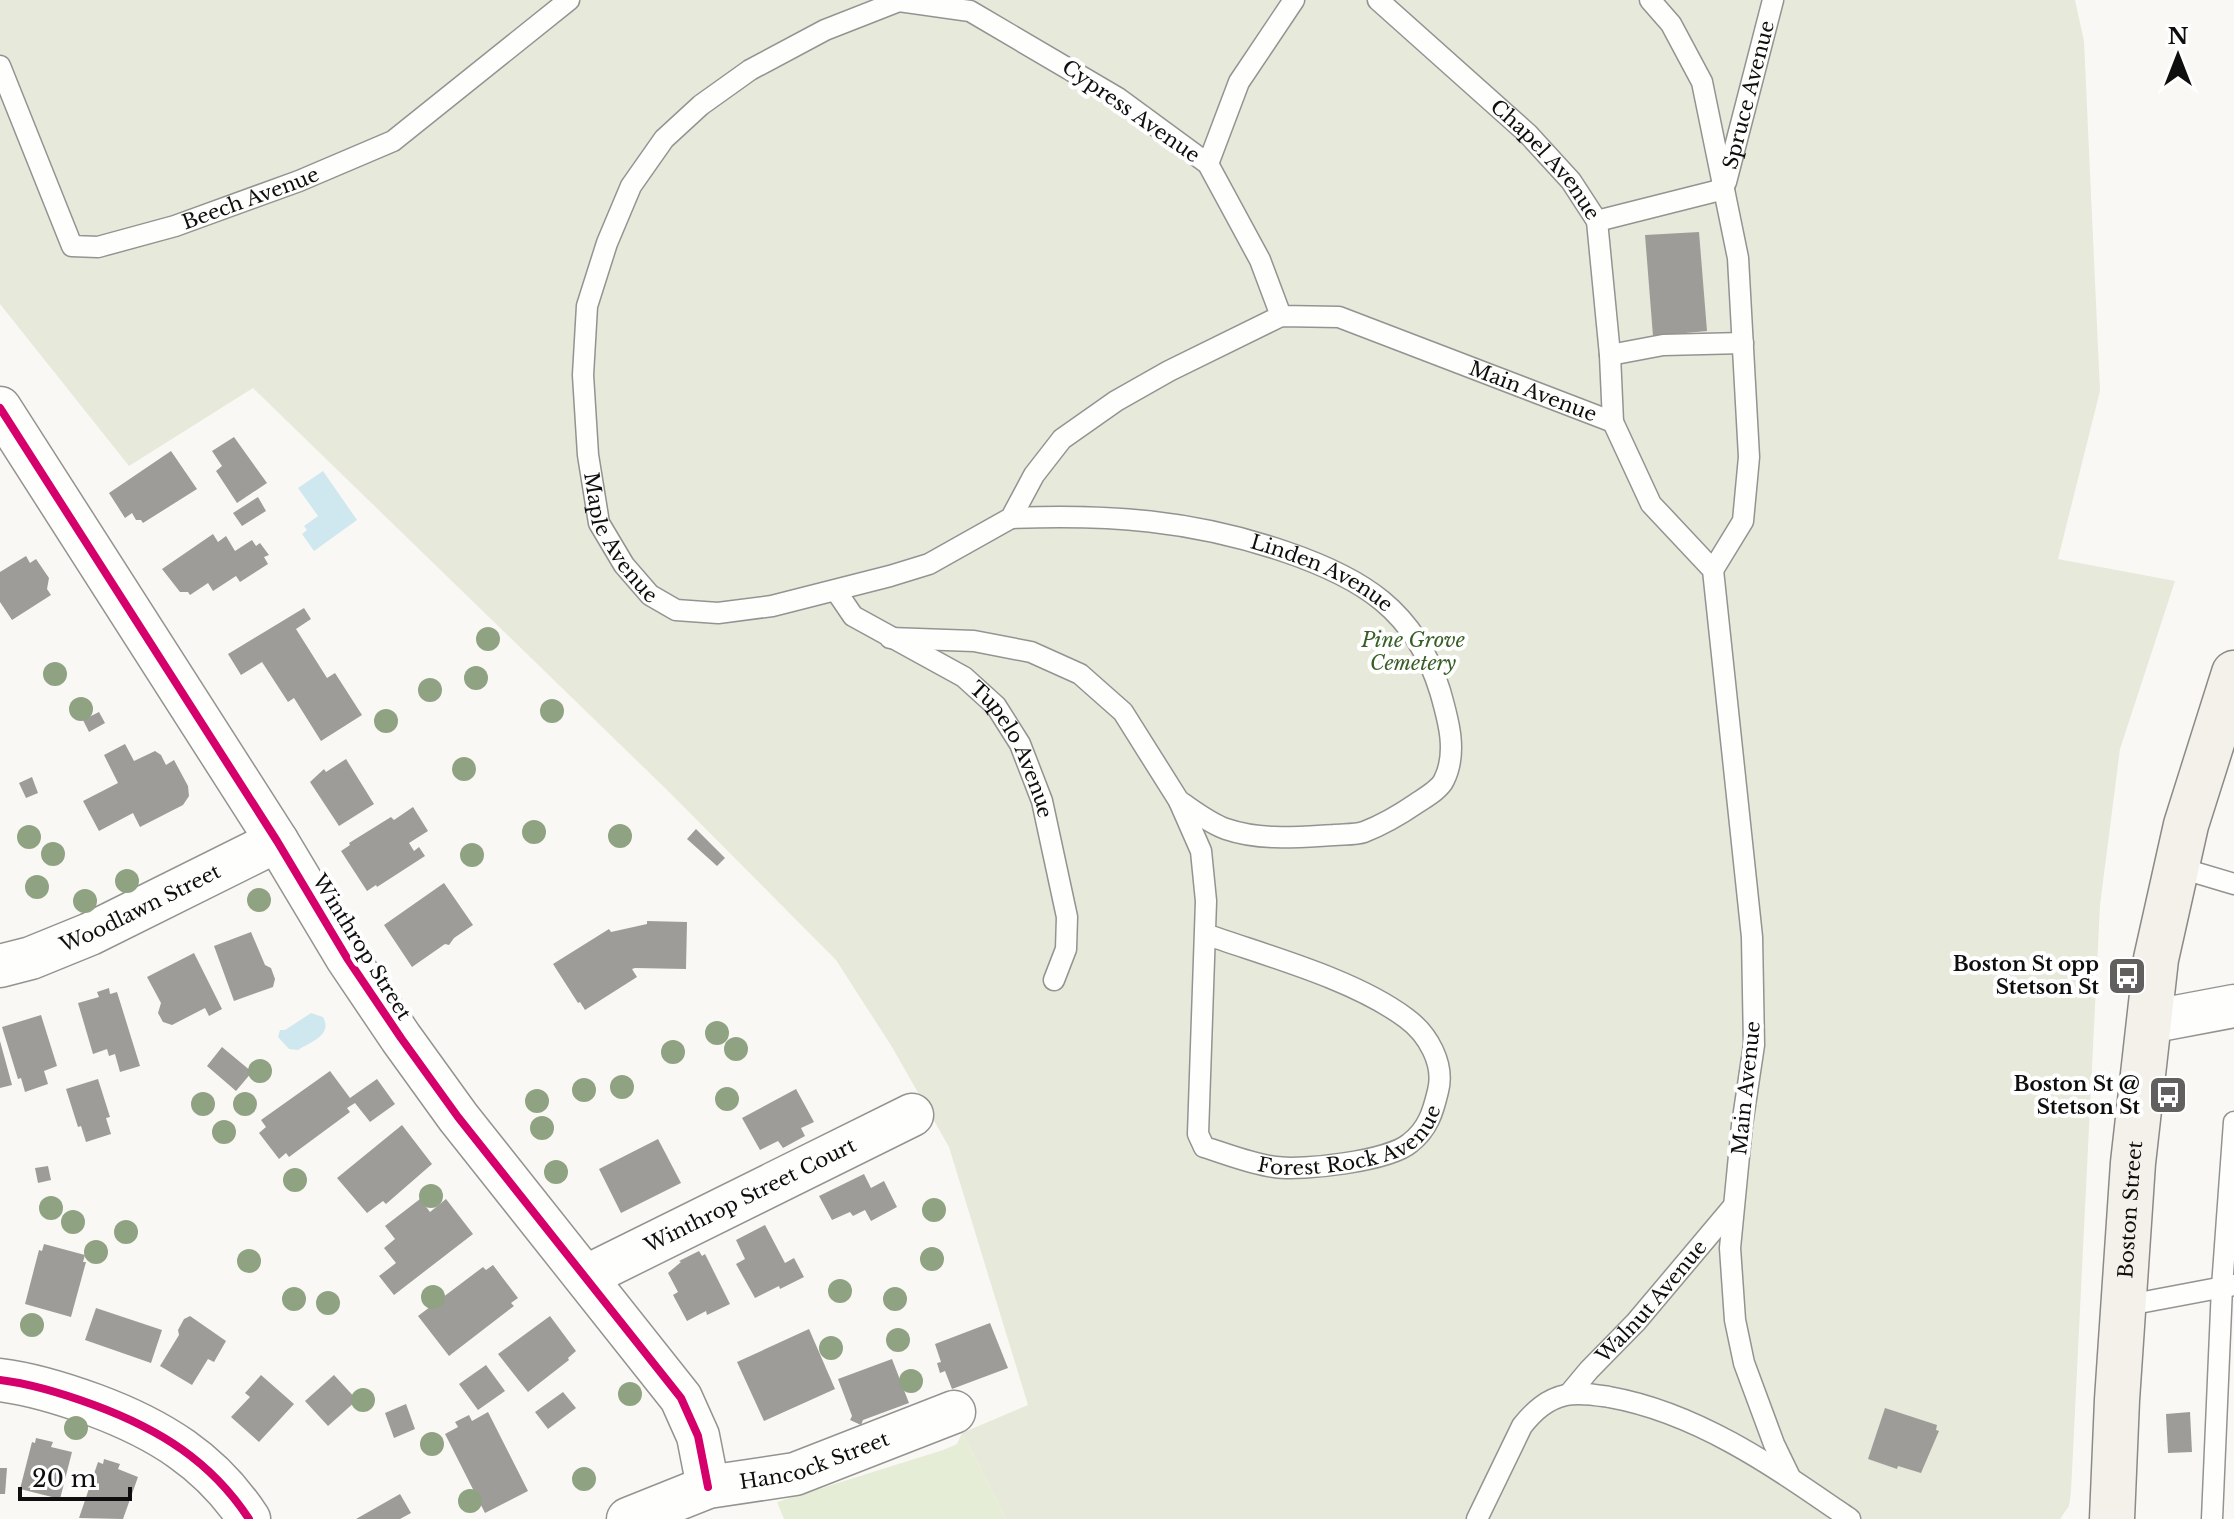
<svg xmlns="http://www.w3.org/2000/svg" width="2234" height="1519" font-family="'Libre Baskerville',serif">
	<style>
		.green { fill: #e6edd7 }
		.cemetery { fill: #e7e9da }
		.water { fill: #cfe8f0 }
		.building { fill: #9e9c99 }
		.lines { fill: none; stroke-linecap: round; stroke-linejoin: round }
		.service-casing { stroke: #949392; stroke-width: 23 }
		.minor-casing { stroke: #949392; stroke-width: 45 }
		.secondary-casing { stroke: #8b8a88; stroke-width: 47 }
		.service { stroke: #fefefd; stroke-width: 20 }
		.minor { stroke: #fefefd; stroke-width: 42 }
		.secondary { stroke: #f4f1eb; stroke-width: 44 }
		.cycleway-casing { stroke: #fff; stroke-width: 13 }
		.cycleway { stroke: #d6006c; stroke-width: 8 }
		.tree { fill: #8fa383 }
		.labels { text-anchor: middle; stroke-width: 8; stroke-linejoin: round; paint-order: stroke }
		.street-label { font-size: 20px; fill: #0e0e0e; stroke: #fff }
		.park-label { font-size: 20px; font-style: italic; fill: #385e27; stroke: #fff }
		.poi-label { font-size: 20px; font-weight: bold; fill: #0e0e0e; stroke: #fff; text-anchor: end }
	</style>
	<rect width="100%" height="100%" fill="#faf8f4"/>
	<path class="green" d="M962,1433l44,86h-222l-7,-17 166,-52 14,-6z"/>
	<path class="cemetery" d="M0,0h2075l9,41 16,350 -42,168 117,22 -55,168 -20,156 -29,587 -2,14 -9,13h-1054l-44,-86 66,-28 -79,-258 -57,-100 -56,-87 -169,-170 -414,-402 -124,78 -129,-162z"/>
	<g class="water">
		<path d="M323,471l34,49 -43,31 -12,-17 5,-4 -3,-4 14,-10 -20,-28z"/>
		<path d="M311,1013l12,4c10,18 -12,25 -25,33l-9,-1 -11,-12 2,-7h5z"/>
	</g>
	<g class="building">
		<path d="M1699,232l8,99 -54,5 -8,-101z"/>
		<path d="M234,437l33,46 -30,20 -21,-32 6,-5 -10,-15z"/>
		<path d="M171,451l26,38 -54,34 -2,-3h-5l-4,-7 -7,5 -16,-25z"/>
		<path d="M258,497l8,14 -24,15 -9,-13z"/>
		<path d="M213,534l5,8 8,-6 9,15 17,-11 4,6 4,-3 9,12 -5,2 4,7 -28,18 -4,-6 -23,15 -5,-8 -18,12 -2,-3h-8l-18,-23z"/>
		<path d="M26,556l4,7 6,-4 13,19 -2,11 4,6 -39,25 -12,-18v-30z"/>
		<path d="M304,608l7,11 -15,10 31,49 8,-5 27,42 -41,26 -27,-43 -6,4 -26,-40 -21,13 -13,-21z"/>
		<path d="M99,712l6,11 -16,9 -6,-12z"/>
		<path d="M125,744l9,17 21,-10 6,4 5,10 8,-5 14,26 1,10 -6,9 -43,22 -7,-14 -34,18 -16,-30 35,-18 -14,-28z"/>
		<path d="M346,759l28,45 -35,22 -29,-44 14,-13 2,3z"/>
		<path d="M32,777l6,16 -12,5 -7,-15z"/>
		<path d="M413,807l15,24 -19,12 5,8 5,-4 6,9 -48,31 -1,-2 -9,6 -26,-40 9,-6 -1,-2 42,-26 3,3z"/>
		<path d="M696,829l29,29 -8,8 -30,-27z"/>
		<path d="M444,883l29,42 -19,13 -5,7 -4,-1 -33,23 -28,-42z"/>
		<path d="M647,921l40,1 -1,47 -51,-1 -3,1 5,8 -52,33 -5,-8 -2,1 -25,-39 56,-35 2,3 36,-8z"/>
		<path d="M251,932l14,33 6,3 4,11 -2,8 -39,14 -20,-55z"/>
		<path d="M194,953l28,56 -13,7 -4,-8 -33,17 -9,-3 -5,-9 3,-10 -14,-26z"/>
		<path d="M109,988l1,6 7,-2 23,74 -20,6 -5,-18 -6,2 -2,-7 -14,5 -15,-51 21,-6 -2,-5z"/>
		<path d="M41,1015l16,51 -13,5 4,13 -23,8 -4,-14 -3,1 -16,-52z"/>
		<path d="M0,1041l12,44 -12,3z"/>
		<path d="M222,1047l30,25 -16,19 -29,-25z"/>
		<path d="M330,1071l20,27 27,-19 18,25 -25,18 -15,-19 -8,5 3,4 -61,45 -3,-4 -7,6 -20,-26 7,-6 -5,-7z"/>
		<path d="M98,1079l12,38 -4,1 5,16 -25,8 -5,-16 -3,1 -12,-38z"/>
		<path d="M796,1089l18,33 -13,6 4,8 -22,12 -5,-7 -18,9 -18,-32z"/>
		<path d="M402,1125l30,39 -46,40 -3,-3 -16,12 -30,-35z"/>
		<path d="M658,1139l23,44 -60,30 -22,-44z"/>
		<path d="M48,1166l3,14 -13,3 -3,-15z"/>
		<path d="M864,1174l7,14 13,-7 13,26 -26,14 -6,-11 -12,6 -3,-4 -18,8 -13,-24z"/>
		<path d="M420,1199l10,13 16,-13 27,35 -79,61 -15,-19 17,-13 -12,-15 11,-9 -10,-13z"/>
		<path d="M765,1225l20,38 9,-5 10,19 -24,12 -1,-3 -24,12 -19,-34 9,-5 -9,-19z"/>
		<path d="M44,1244l41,11 -2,7h3l-15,55 -46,-13 14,-54 3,1z"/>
		<path d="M699,1251l3,5 3,-2 25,50 -23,11 -1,-4 -19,10 -14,-26 5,-3 -10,-19 13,-11 -2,-1z"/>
		<path d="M493,1265l25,33 -7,5 3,3 -65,50 -31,-40 65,-49 3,3z"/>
		<path d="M96,1308l66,22 -11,33 -66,-23z"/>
		<path d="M190,1316l36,25 -12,21 -6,-3 -16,26 -32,-19 19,-31 -1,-5 6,-11z"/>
		<path d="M550,1316l26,35 -8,7 1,2 -41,32 -30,-38z"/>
		<path d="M990,1323l18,45 -56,21 -7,-18 -5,2 -3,-10 4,-1 -6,-18z"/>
		<path d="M809,1329l26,60 -71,32 -27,-59z"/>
		<path d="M892,1359l17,44 -46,17 -2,5 -11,-5 2,-4 -14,-37z"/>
		<path d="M486,1365l19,26 -27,19 -19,-26z"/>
		<path d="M261,1375l33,29 -35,38 -28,-25 19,-20 -5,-4z"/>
		<path d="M334,1375l23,25 -29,26 -23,-25z"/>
		<path d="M563,1392l13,16 -28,21 -13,-17z"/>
		<path d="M406,1404l9,25 -21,9 -9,-25z"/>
		<path d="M1885,1408l52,17 -1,5 3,1 -18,42 -23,-7 -1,3 -29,-10z"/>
		<path d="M488,1412l40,79 -43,22 -40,-79 13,-7 -3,-5 14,-7 3,6z"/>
		<path d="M2190,1412l2,40 -24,1 -2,-39z"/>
		<path d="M36,1438l17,4 -2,5 21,5 -12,47 -40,-10 12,-47 3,1z"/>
		<path d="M104,1459l16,5 -2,5 20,8 -15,42 -44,-1 19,-56 5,2z"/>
		<path d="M0,1468h7l-2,26h-5z"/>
		<path d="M400,1494l11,19 -11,6h-44z"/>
	</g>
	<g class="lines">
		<defs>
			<g id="service">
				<path id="s1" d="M1378,0l150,134 43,47 26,40 13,134 3,67 38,82 62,66 39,367 2,108 -12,80 -12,123 5,72 9,43 30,81 16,33"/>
				<path d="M1650,0l21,24 31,58 36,176 11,199 -6,64 -30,49"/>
				<path id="s2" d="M0,66l72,180 26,1 77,-21 124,-45 94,-40 176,-141"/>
				<path d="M1208,164l31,-82 55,-82"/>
				<path id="s3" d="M1726,182l47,-182"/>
				<path d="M1597,221l127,-32"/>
				<path id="s4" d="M1281,316l-21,-56 -52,-96 -90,-66 -148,-87 -71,-10 -74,29 -75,40 -49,35 -37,34 -33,47 -24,57 -20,63 -4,69 5,80 11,68 25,42 26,30 26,15 42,3 54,-7 118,-30 39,-12 82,-46 23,-43 28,-36 54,-38 53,-30 112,-55 58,1 274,105"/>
				<path d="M1610,355l53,-10 80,-2"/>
				<path id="s5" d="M1011,518c97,-4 182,2 275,34 76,26 129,58 154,139 8,28 18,61 4,89 -4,9 -18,17 -27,23 -16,11 -35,22 -53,29 -9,3 -21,2 -30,3 -36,2 -73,6 -108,-6 -17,-6 -33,-19 -47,-28"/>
				<path id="s6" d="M836,591l17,25 111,61 32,29 24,38 22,57 25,116 -1,32 -12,31"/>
				<path id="s7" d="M890,638l84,3 57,11 49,22 43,38 56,89 22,50 5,50 -8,233 6,13c23,7 47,17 71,20 28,4 114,-6 135,-24 18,-14 23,-31 28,-52 7,-27 -10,-57 -32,-73 -52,-39 -139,-62 -201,-84"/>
				<path d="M2177,867l57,17"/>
				<path d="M2123,1306l111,-21"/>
				<path id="s8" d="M1569,1394l20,-24 47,-48 96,-114"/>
				<path d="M1477,1519l45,-93c12,-15 25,-27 44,-31 14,-3 30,0 43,2 90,16 167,71 241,122"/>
				<path d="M2212,1519l10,-232 12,-165"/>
			</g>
			<g id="minor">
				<path d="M0,408l277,433 70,117 54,80 57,79 223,281 17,38 10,51"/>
				<path id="s9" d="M0,966l31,-8 59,-24 187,-93"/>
				<path d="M2149,1022l85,-16"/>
				<path id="s10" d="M587,1276l325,-161"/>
				<path d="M0,1380c33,4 64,14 94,25 65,24 117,56 155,114"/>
				<path id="s11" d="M628,1519l80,-32 87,-13 159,-62"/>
			</g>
			<g id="secondary">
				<path id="s12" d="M2112,1519l5,-119 16,-237 23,-204 30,-134 48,-152"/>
			</g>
		</defs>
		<use href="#service" class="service-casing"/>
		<use href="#minor" class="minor-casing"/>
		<use href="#secondary" class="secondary-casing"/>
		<use href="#service" class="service"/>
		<use href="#minor" class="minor"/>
		<use href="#secondary" class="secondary"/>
		<defs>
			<g id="cycleway">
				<path d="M0,408l277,433 70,117 54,80 57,79 223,281 17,38 10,51"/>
				<path d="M0,1380c33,4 64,14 94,25 65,24 117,56 155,114"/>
			</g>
		</defs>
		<use href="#cycleway" class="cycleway-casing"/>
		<use href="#cycleway" class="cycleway"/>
	</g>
	<g class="tree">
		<circle cx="488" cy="639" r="12"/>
		<circle cx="55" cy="674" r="12"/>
		<circle cx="476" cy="678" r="12"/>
		<circle cx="430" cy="690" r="12"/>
		<circle cx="81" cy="709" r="12"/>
		<circle cx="552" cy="711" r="12"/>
		<circle cx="386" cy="721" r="12"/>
		<circle cx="464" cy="769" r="12"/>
		<circle cx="534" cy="832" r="12"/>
		<circle cx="620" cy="836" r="12"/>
		<circle cx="29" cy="837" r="12"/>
		<circle cx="53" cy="854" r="12"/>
		<circle cx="472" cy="855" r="12"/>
		<circle cx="127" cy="881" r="12"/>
		<circle cx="37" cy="887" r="12"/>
		<circle cx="259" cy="900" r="12"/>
		<circle cx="85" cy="901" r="12"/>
		<circle cx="717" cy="1033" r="12"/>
		<circle cx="736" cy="1049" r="12"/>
		<circle cx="673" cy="1052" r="12"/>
		<circle cx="260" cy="1071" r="12"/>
		<circle cx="622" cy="1087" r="12"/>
		<circle cx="584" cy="1090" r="12"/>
		<circle cx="727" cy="1099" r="12"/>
		<circle cx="537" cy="1101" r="12"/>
		<circle cx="203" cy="1104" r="12"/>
		<circle cx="245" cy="1104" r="12"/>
		<circle cx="542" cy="1128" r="12"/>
		<circle cx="224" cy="1132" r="12"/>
		<circle cx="556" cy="1172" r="12"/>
		<circle cx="295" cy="1180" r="12"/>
		<circle cx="431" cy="1196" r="12"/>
		<circle cx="51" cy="1208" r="12"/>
		<circle cx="934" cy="1210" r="12"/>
		<circle cx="73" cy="1222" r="12"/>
		<circle cx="126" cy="1232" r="12"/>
		<circle cx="96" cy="1252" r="12"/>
		<circle cx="932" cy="1259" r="12"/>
		<circle cx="249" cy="1261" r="12"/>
		<circle cx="840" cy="1291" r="12"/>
		<circle cx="433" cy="1297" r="12"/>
		<circle cx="294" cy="1299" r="12"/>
		<circle cx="895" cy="1299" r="12"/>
		<circle cx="328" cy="1303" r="12"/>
		<circle cx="32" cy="1325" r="12"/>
		<circle cx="898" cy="1340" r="12"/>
		<circle cx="831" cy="1348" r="12"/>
		<circle cx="911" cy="1381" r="12"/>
		<circle cx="630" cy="1394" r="12"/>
		<circle cx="363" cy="1400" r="12"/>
		<circle cx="76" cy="1428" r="12"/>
		<circle cx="432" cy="1444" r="12"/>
		<circle cx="584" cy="1479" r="12"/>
		<circle cx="470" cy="1501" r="12"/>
	</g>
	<defs>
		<symbol id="bus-square" viewBox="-11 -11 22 22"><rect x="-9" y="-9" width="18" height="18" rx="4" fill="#61605e" stroke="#fff"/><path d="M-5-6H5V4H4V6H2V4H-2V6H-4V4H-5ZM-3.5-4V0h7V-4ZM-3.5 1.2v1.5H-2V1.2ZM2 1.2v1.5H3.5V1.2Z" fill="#fff"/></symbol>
	</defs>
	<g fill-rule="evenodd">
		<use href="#bus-square" x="2105" y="954" width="44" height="44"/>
		<use href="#bus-square" x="2146" y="1073" width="44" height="44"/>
	</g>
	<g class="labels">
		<g class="street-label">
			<text dy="7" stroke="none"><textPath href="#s3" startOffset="90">Spruce Avenue</textPath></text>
			<text transform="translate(1131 111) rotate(35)" y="7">Cypress Avenue</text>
			<text dy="7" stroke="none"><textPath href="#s1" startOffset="232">Chapel Avenue</textPath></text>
			<text dy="7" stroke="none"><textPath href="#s2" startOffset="380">Beech Avenue</textPath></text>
			<text dy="7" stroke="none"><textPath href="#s4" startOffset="2286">Main Avenue</textPath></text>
			<text dy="7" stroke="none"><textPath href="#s4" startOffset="1224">Maple Avenue</textPath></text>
			<text dy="7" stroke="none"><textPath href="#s5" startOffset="320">Linden Avenue</textPath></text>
			<text dy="7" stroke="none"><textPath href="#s6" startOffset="246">Tupelo Avenue</textPath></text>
			<text dy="7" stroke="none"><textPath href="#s9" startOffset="152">Woodlawn Street</textPath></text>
			<text transform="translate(362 947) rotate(58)" y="7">Winthrop Street</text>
			<text transform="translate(1746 1088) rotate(-84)" y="7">Main Avenue</text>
			<text dy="7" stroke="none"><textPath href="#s7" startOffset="868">Forest Rock Avenue</textPath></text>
			<text dy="7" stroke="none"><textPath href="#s10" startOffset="182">Winthrop Street Court</textPath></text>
			<text dy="7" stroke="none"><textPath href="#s12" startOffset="310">Boston Street</textPath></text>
			<text dy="7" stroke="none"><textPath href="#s8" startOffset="124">Walnut Avenue</textPath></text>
			<text dy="7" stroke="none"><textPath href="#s11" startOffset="196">Hancock Street</textPath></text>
		</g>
		<g class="park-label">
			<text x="1413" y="647">Pine Grove<tspan x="1413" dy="23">Cemetery</tspan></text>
		</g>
		<g class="poi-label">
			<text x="2099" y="971">Boston St opp<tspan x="2099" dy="23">Stetson St</tspan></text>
			<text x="2140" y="1091">Boston St @<tspan x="2140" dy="23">Stetson St</tspan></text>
		</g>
	</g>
	<g transform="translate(2178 56)" stroke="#ffffff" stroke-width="6" paint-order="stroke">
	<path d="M0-6L14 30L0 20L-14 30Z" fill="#0e0e0e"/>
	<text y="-12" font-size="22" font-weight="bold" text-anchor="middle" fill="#0e0e0e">N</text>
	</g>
	<path d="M20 1487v12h110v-12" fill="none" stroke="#0e0e0e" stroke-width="4"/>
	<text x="32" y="1487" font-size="24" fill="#0e0e0e" stroke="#ffffff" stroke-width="6" paint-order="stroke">20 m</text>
</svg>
